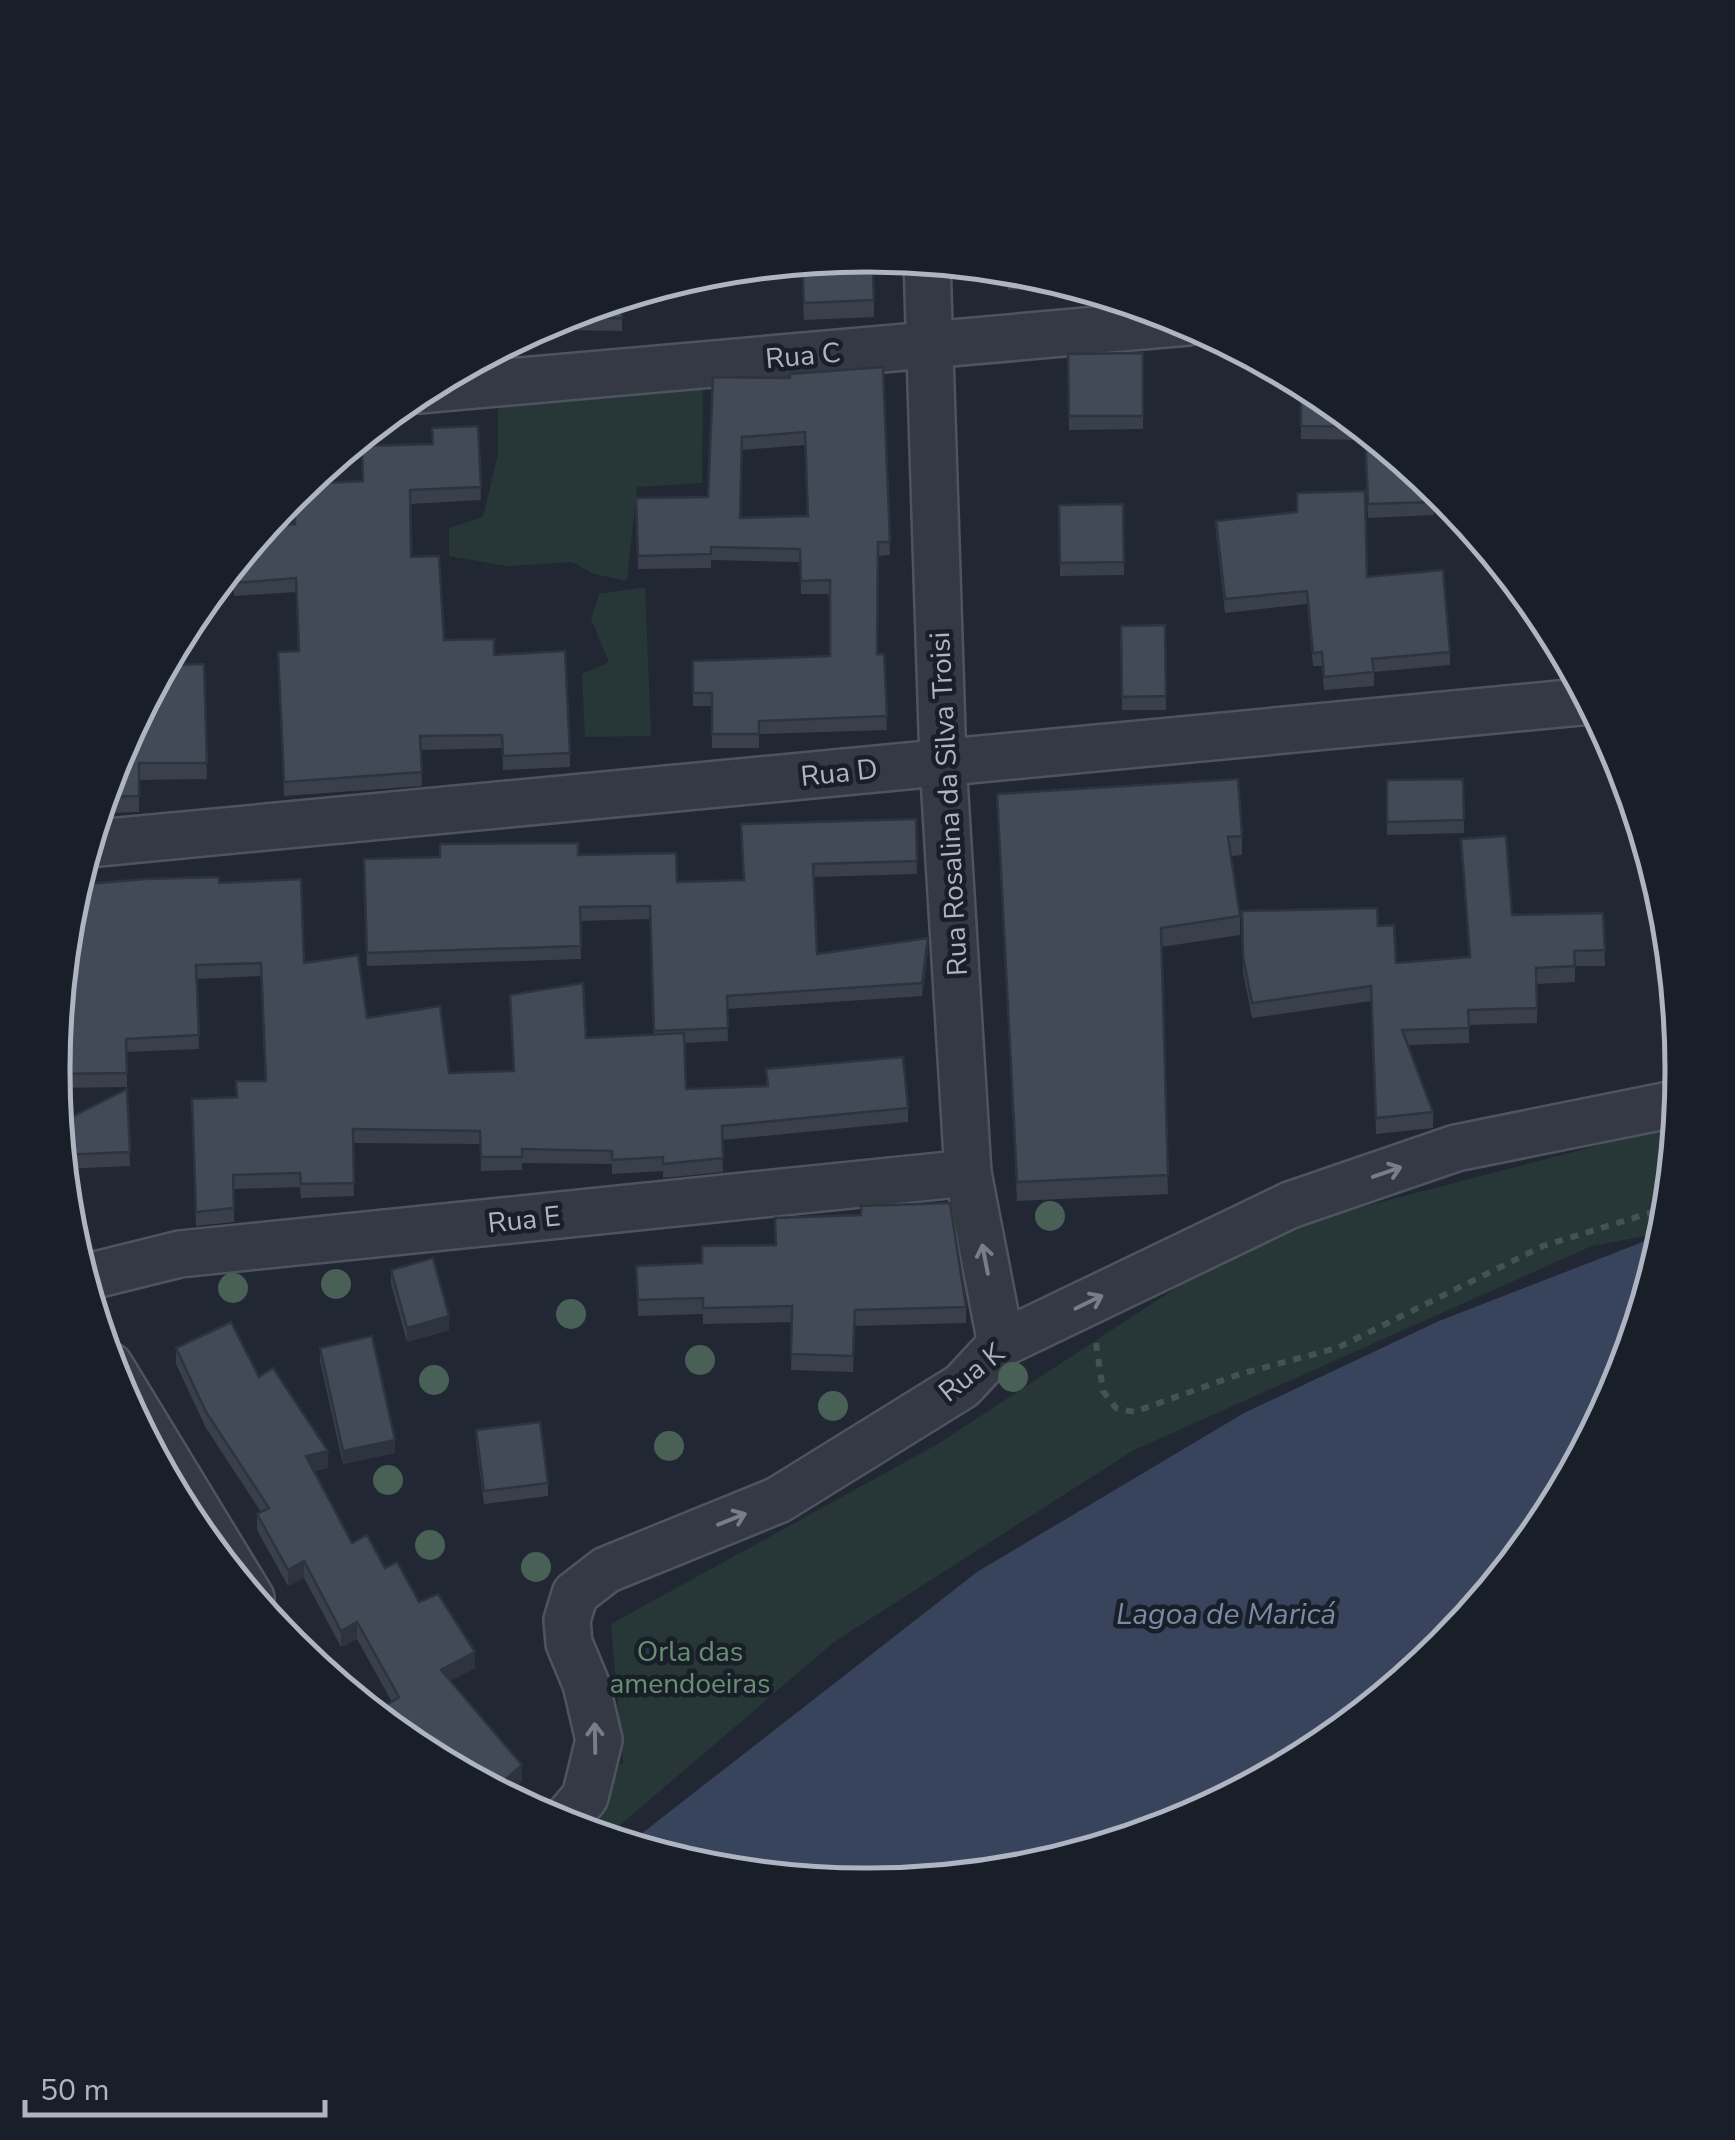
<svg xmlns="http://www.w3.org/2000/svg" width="1735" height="2140" font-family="'Nunito Sans',sans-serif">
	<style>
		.green { fill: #273738 }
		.water { fill: #38445b }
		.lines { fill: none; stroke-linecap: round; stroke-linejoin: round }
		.minor-casing { stroke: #4e545f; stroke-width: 50 }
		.path { stroke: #445255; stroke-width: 6; stroke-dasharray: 8 8; stroke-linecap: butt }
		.minor { stroke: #343944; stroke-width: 45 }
		.tree { fill: #496056 }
		.wall { fill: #39404b; fill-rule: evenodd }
		.shaded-wall { fill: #2e343d }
		.building { fill: #424a57; stroke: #2e343d; stroke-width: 2.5; fill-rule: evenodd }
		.oneway { stroke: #777d89 }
		.labels { text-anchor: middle; stroke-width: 9; stroke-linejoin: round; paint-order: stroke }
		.street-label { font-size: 28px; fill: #aeb4c1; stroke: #191f28 }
		.park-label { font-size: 28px; fill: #698e73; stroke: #191f28 }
		.water-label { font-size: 30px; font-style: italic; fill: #7989a6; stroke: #191f28 }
		.rim { fill: none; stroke: #aeb4c1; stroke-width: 5 }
	</style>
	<rect width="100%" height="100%" fill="#212733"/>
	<g class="green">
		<path d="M703,382l-1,101 -65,4 -10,94 -33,-7 -22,-12 -66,4 -57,-10v-28l34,-11 15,-63v-60z"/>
		<path d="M645,587l6,149 -66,1 -3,-63 27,-12 -18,-43 8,-25z"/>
		<path d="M1677,1125l-11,107 -74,14 -458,204 -300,192 -229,196 -62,-22 80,-54 -12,-138 327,-180 320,-210z"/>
	</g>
	<path class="water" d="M1666,1233c-31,101 -61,203 -122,291 -170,247 -457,383 -755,353 -27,-2 -56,-2 -82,-8 -27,-6 -54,-16 -80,-24l350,-273 267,-159 195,-92z"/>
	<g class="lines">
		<defs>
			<g id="minor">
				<path d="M927,261l16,501 25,411 33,171"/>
				<path d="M419,390l769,-68"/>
				<path d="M88,844l1502,-143"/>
				<path d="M83,1278l97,-24 788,-81"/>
				<path d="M110,1366l141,232"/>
				<path d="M561,1825l24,-28 14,-57 -13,-56 -17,-41 -2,-23 8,-26 31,-24 172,-70 184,-114 39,-42 289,-139 166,-57 223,-45"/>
			</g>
		</defs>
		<use href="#minor" class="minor-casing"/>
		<path class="path" d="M1096,1343l7,48 13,17 18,4 106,-38 97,-26 206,-102 126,-39"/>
		<use href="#minor" class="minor"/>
	</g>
	<g class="tree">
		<circle cx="1050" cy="1216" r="15"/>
		<circle cx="336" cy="1284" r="15"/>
		<circle cx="233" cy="1288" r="15"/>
		<circle cx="571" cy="1314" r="15"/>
		<circle cx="700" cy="1360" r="15"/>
		<circle cx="1013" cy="1377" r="15"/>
		<circle cx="434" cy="1380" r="15"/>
		<circle cx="833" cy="1406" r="15"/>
		<circle cx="669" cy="1446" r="15"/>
		<circle cx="388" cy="1480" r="15"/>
		<circle cx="430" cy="1545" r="15"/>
		<circle cx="536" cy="1567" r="15"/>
	</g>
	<g class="wall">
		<path d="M868,255l6,45v17l-70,3 -3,-58z"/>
		<path d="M1007,269l20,2 52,16 -71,3z"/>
		<path d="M622,297v34l-57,-1v-16z"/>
		<path d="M1143,353v76l-74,1 -1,-76z"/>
		<path d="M883,367l7,188 -12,1 -1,98h7l3,76 -128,4v14h-47v-42h-19v-45l137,-5v-62h-29l-1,-32 -89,-2v8l-73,1 -2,-71 72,-1 5,-120 77,1zM805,445l3,71 -68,2 2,-68z"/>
		<path d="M1301,382l20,11 112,92 1,30 -66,3 -3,-78 -64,-1z"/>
		<path d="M478,426l3,74 -71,4 1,53 33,83 50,15 76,98v14l-67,3 -1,-22 -81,2 1,36 -138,10 -6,-130 20,-15 -2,-59 -62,4 -2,-30 32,-39 31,-3 68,-43 69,-37z"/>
		<path d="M1123,504l1,71 -64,1 -1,-71z"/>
		<path d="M1216,521l151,56 83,75v13l-76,7v14l-50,4 -2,-24h-9l-6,-62 -82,9 -9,-79z"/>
		<path d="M1165,625l1,85h-44l-1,-84z"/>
		<path d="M204,664l3,115 -68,1v32l-38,1v-10l14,-45 59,-93z"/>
		<path d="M1463,779l1,54 -77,2v-55z"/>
		<path d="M997,794l245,42v19l-11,1 9,60v19l-79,12 7,247 -151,7z"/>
		<path d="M916,819l1,55 -103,3 3,77 111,-3 -6,45 -195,13 1,32 -44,2 2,46 80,-3v-17l142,39v14l-186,18 1,32 -60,6v-7l-51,3v-10l-90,-1v7l-41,1 -1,-27 -127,-1 1,53 -53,2 -1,-11 -66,2v33l-38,4 -4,-127 44,-2 29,-16 -4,-105 -64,3 2,70 -72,3v35l-73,1 -2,-19 167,-186 85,80 63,55 82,55 64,-2 73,-33 68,-3 -4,-116 -70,2 1,38 -214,7 -3,-107 214,-4 99,27 66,-2 -2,-43z"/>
		<path d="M1461,839l51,76 91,-2 2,53h-30v16l-38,2v39l-68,2v18l-62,2 26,67v16l-57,6 -5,-133 -119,17 -9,-46 -1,-61 136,15 18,37 73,-6z"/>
		<path d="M127,1089l3,77 -68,3 -4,-45z"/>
		<path d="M636,1266l330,41v16l-111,3 -2,46 -62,-2 1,-48 -89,2v-10l-65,2z"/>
		<path d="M391,1270l58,60 -42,12 -16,-58z"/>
		<path d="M176,1348l83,29 69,91 -14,3 38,72 33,25 34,34 56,66 -25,13 72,100 -17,15 -91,-49 -35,-29v-8l13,-8 -35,-63 -16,8 -37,-69 -16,8 -31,-56v-16l4,-2 -55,-84 -30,-64z"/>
		<path d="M320,1348l75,105 -52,11 -23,-103z"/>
		<path d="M476,1430l72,53v13l-64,8 -8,-61z"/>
	</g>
	<g class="shaded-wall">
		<path d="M928,938v13l-6,45v-13z"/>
		<path d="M78,1222v14l-7,3 -3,-11z"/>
		<path d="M449,1316v14l-42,12v-14z"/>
		<path d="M395,1440v13l-52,11v-13z"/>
		<path d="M328,1451v17l-22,4v-16z"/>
		<path d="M304,1561v17l-16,8v-16z"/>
		<path d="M357,1622v17l-16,8v-16z"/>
		<path d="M475,1652v16l-34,18v-16z"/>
		<path d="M522,1765v16l-17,15 -12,-6z"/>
	</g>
	<g class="building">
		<path d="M868,255h4l2,45 -70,3 -2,-42z"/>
		<path d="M1008,269l19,2 8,2 -27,1z"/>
		<path d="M622,297v21h-57v-4z"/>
		<path d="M1143,353v63h-74l-1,-62z"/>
		<path d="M883,367l7,175h-12l-1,112h7l3,62 -128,5v13h-47v-41h-19v-32l137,-5v-76l-29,1 -1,-32 -89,-2v7l-73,2 -2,-58 72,-1 5,-120 77,1v-4zM805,432l3,84 -68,2 2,-81z"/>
		<path d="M1301,382l20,11 41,34 -61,-1z"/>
		<path d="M478,426l3,61 -71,3 1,67 28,-1 5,84 50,-1v16l71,-4 5,102 -67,3 -1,-21 -82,1 2,36 -138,10 -6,-130 21,-1 -3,-73 -62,5 -1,-18 31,-38 31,-3 -1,-33 9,-7 60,-3 -1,-35 71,-2 -1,-16z"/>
		<path d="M1365,429l68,56 1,17 -66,2z"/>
		<path d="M1365,491l2,86 76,-7 7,82 -78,7 2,13 -50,5 -2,-25 -9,1 -6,-62 -82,8 -9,-78 81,-9v-19z"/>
		<path d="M1123,504l1,58 -64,1 -1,-58z"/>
		<path d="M1165,625l1,71 -44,1 -1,-71z"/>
		<path d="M174,648v17l30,-1 3,99h-68v33l-36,1 12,-39z"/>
		<path d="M1238,779l4,57 -14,1 12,79 -79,12 7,247 -151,7 -20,-388z"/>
		<path d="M1463,779l1,41 -77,2v-42z"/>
		<path d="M916,819l1,42 -104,3 4,90 111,-16 -6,45 -195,13 1,32 -74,3 -4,-125 -70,1 1,39 -214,7 -3,-94 76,-2v-13l138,-1v12l98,-2 1,29 67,-2 -3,-56z"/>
		<path d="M1506,836l6,79 91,-2 2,37 -31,1 1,15 -39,2 1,40 -69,2 1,18 -67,2 31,82 -57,6 -5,-132 -119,17 -9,-46 -1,-46 135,-3 1,18 16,-1 2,38 74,-6 -9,-118z"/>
		<path d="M219,877v6l82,-4 3,84 54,-8 9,63 73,-12 9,67 65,-2 -4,-76 73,-12 3,55 98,-5 2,56 82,-3 -2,-17 137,-12 5,51 -186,18 1,32 -60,6v-7l-51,3v-9l-90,-2v8h-41l-1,-26 -127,-2 1,54 -53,1 -1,-11 -67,2 1,33 -38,4 -4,-113 45,-2 -1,-16h30l-5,-118 -65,2 3,70 -73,4 1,34 -74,1 -1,-5 16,-159 8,-25 69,-6z"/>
		<path d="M127,1089l3,63 -69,3 -3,-31z"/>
		<path d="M65,1197l13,25 -10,6z"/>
		<path d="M950,1203l16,104 -111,3 -2,46 -62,-2 1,-48 -89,2v-10l-65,2 -2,-34 66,-3v-17l74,-1 -1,-27 86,-3v-9z"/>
		<path d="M433,1258l16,58 -42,12 -16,-58z"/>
		<path d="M231,1322l28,55 14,-9 55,83 -22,5 46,87 15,-8 18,33 12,-6 22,40 19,-8 37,58 -34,18 81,95 -29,25 -79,-43 -14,-11 -21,-26 20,-13 -42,-75 -16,9 -37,-70 -16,9 -31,-56 12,-6 -63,-96 -30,-64z"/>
		<path d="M372,1336l23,104 -52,11 -23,-103z"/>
		<path d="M540,1422l8,61 -64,8 -8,-61z"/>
	</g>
	<defs><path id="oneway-shaft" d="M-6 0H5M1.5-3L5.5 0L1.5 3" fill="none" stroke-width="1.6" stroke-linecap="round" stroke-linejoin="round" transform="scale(2.5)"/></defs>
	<g class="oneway">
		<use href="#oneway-shaft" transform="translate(1387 1172) rotate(-19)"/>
		<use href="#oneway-shaft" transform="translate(985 1259) rotate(-101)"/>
		<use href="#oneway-shaft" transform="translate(1089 1302) rotate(-26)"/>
		<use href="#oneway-shaft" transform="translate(732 1519) rotate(-22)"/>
		<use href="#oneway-shaft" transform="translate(595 1738) rotate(-91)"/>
	</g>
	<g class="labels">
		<g class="street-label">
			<text transform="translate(803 355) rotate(-5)" y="10">Rua C</text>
			<text transform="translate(839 772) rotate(-6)" y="10">Rua D</text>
			<text transform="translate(948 804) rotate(-93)" y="10">Rua Rosalina da Silva Troisi</text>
			<text transform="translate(524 1219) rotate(-6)" y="10">Rua E</text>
			<text transform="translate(971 1372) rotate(-39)" y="10">Rua K</text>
		</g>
		<g class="park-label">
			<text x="690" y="1661">Orla das<tspan x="690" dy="32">amendoeiras</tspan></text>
		</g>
		<g class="water-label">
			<text x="1226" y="1624">Lagoa de Maricá</text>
		</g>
	</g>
	<path d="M0 0H1735V2140H0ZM867 272H868A797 797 0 0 1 1665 1069V1071A797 797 0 0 1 868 1868H867A797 797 0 0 1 70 1071V1069A797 797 0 0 1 867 272Z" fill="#191f28" fill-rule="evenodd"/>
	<path class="rim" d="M867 272H868A797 797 0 0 1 1665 1069V1071A797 797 0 0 1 868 1868H867A797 797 0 0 1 70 1071V1069A797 797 0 0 1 867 272Z"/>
	<path d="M25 2100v15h300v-15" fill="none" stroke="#aeb4c1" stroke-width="5"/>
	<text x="40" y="2100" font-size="30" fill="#aeb4c1" stroke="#191f28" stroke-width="8" paint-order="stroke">50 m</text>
</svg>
